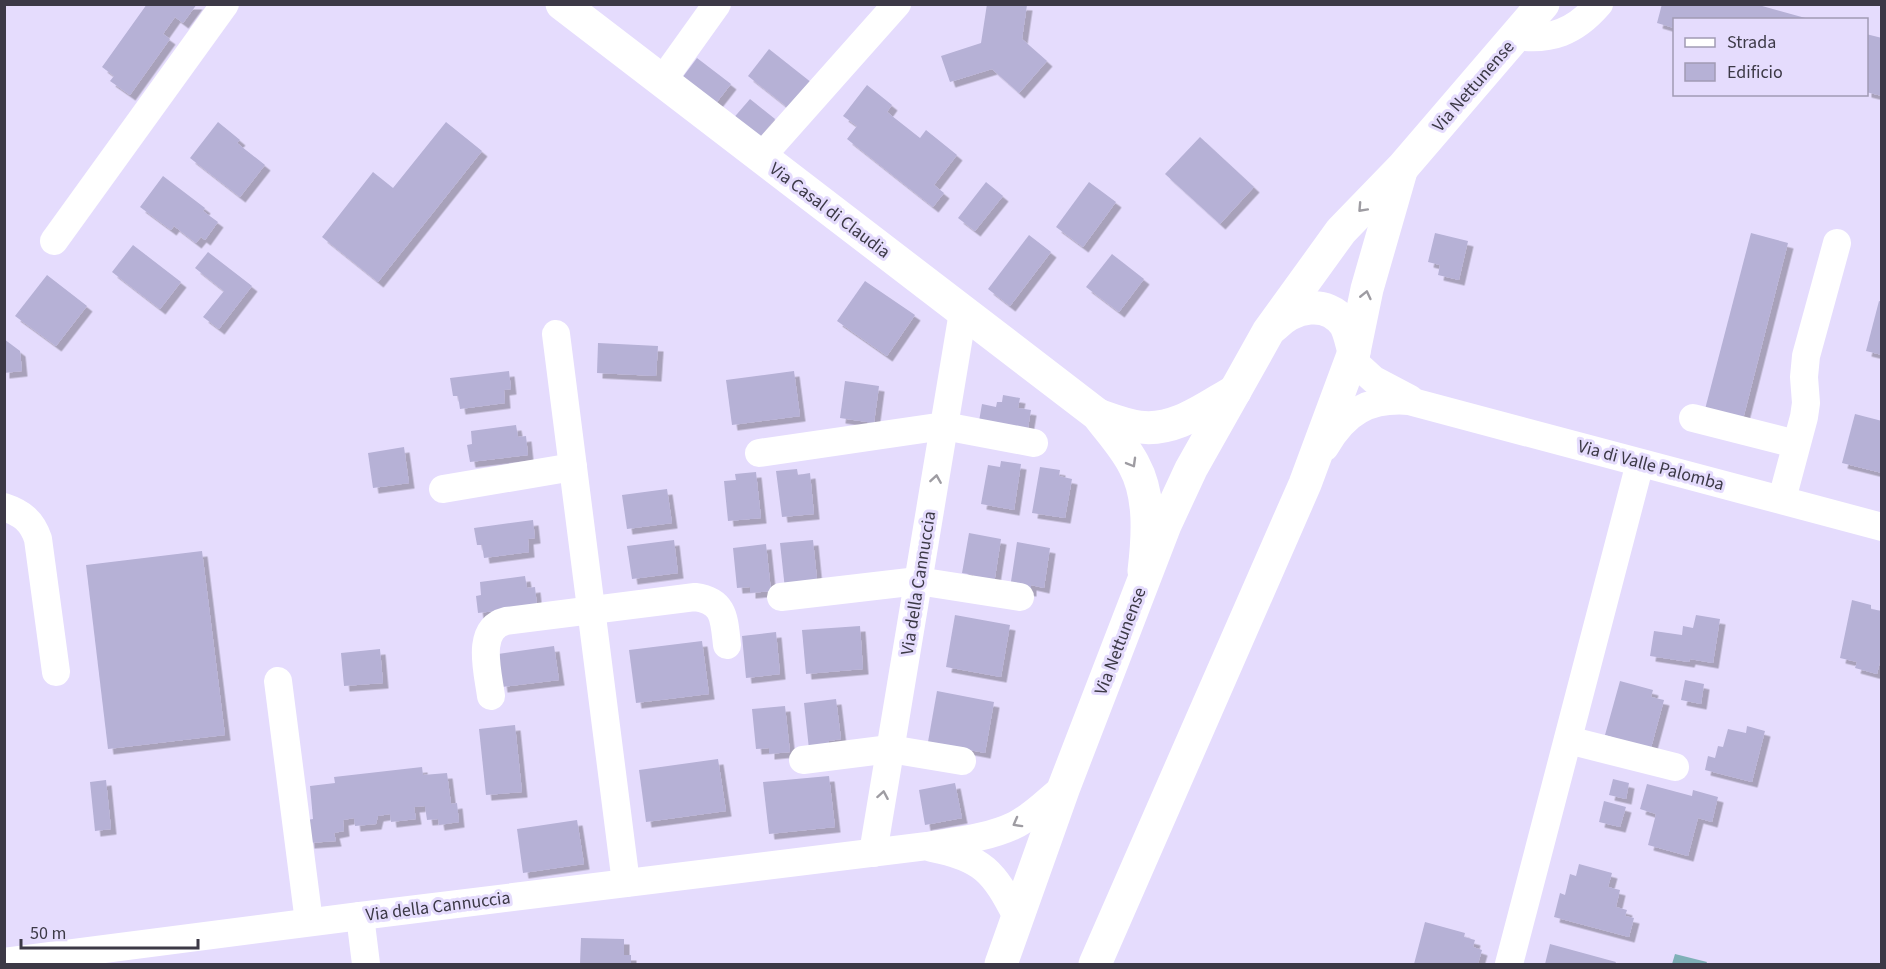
<svg xmlns="http://www.w3.org/2000/svg" width="1886" height="969" font-family="'Source Sans 3',sans-serif">
	<style>
		.water { fill: #7fb0b7 }
		.building { fill: #b6b1d6; filter: url(#shadow) }
		.lines { fill: none; stroke-linecap: round; stroke-linejoin: round }
		.minor { stroke: #fff; stroke-width: 28 }
		.tertiary { stroke: #fff; stroke-width: 33 }
		.primary { stroke: #fff; stroke-width: 33 }
		.oneway { stroke: #9e9ca2 }
		.labels { text-anchor: middle; stroke-width: 6; stroke-linejoin: round; paint-order: stroke }
		.street-label { font-size: 18px; fill: #3c3946; stroke: #e5dcfd }
	</style>
	<defs>
		<filter id="shadow"><feDropShadow dx="5.5" dy="5.5" stdDeviation="0" flood-color="#0004"/></filter>
	</defs>
	<rect width="100%" height="100%" fill="#e5dcfd"/>
	<path class="water" d="M1675,954l32,8 -1,2h-34z"/>
	<g class="building">
		<path d="M147,4h50l-14,19 -8,-6 -12,17 7,5 -40,56 -20,-14 4,-5 -12,-9z"/>
		<path d="M987,4l40,1 -5,34 25,22 -28,32 -27,-24 -42,13 -9,-26 40,-13z"/>
		<path d="M1662,4h93l54,15 -135,1v8l-17,-5z"/>
		<path d="M1866,34l16,4v58l-16,-4z"/>
		<path d="M769,49l43,34 -21,27 -43,-34z"/>
		<path d="M697,58l34,26 -18,23 -34,-25z"/>
		<path d="M867,85l25,20 -5,7 33,26 6,-8 31,25 -23,30 10,8 -11,14 -86,-68 10,-13 -14,-10z"/>
		<path d="M750,99l25,20 -19,23 -25,-21z"/>
		<path d="M218,122l22,18 -3,3 28,22 -25,32 -50,-39z"/>
		<path d="M446,122l36,29 -104,131 -56,-45 51,-65 20,16z"/>
		<path d="M1200,137l54,50 -34,37 -55,-50z"/>
		<path d="M163,176l42,32 -2,3 15,11 -13,18 -4,-3 -5,6 -22,-17 -3,4 -31,-23z"/>
		<path d="M986,182l17,14 -28,35 -17,-13z"/>
		<path d="M1089,182l27,20 -33,45 -27,-20z"/>
		<path d="M1435,233l33,8 -9,39 -21,-5 2,-10 -12,-3z"/>
		<path d="M1751,233l37,10 -47,184 -38,-10z"/>
		<path d="M1029,235l22,17 -41,54 -22,-17z"/>
		<path d="M133,245l48,37 -21,27 -48,-37z"/>
		<path d="M208,252l44,34 -33,43 -16,-12 21,-26 -29,-23z"/>
		<path d="M1112,254l32,25 -25,33 -33,-25z"/>
		<path d="M47,275l40,31 -31,40 -41,-30z"/>
		<path d="M865,281l50,34 -28,41 -50,-35z"/>
		<path d="M1879,301l3,1v53l-16,-4z"/>
		<path d="M4,339l16,12 2,20 -18,2z"/>
		<path d="M598,343l60,3 -2,30 -59,-3z"/>
		<path d="M509,371l2,18 -7,1 1,13 -45,6 -2,-13h-5l-3,-18z"/>
		<path d="M794,371l6,45 -68,9 -6,-45z"/>
		<path d="M845,381l34,5 -5,37 -34,-5z"/>
		<path d="M1003,395l17,3 -2,10 13,2 -4,24 -49,-7 4,-23 14,3 1,-5h5z"/>
		<path d="M1855,414l27,7v52l-40,-10z"/>
		<path d="M516,425l2,12 8,-1 2,19 -58,7 -3,-17 5,-1 -1,-13z"/>
		<path d="M404,447l5,36 -36,5 -5,-35z"/>
		<path d="M1001,461l20,3 -7,46 -33,-6 7,-39 12,2z"/>
		<path d="M1040,467l20,3 -1,6 13,3 -7,39 -33,-5z"/>
		<path d="M797,469l1,6 12,-2 4,41 -32,3 -6,-46z"/>
		<path d="M756,472l5,46 -33,3 -4,-40 12,-1 -1,-6z"/>
		<path d="M667,489l5,34 -45,6 -5,-34z"/>
		<path d="M533,520l2,18 -7,1 1,13 -45,6 -2,-13h-5l-3,-17z"/>
		<path d="M969,533l32,6 -7,45 -21,-3 1,-6 -12,-2z"/>
		<path d="M674,540l4,33 -46,6 -5,-33z"/>
		<path d="M813,540l4,39 -32,10 -5,-46z"/>
		<path d="M1017,542l33,6 -6,40 -13,-3v6l-21,-3z"/>
		<path d="M766,544l5,47 -21,2v-6l-13,1 -4,-40z"/>
		<path d="M202,551l23,184 -117,14 -22,-184z"/>
		<path d="M525,576l2,12 8,-1 2,19 -59,7 -2,-17 5,-1 -1,-13z"/>
		<path d="M1852,600l19,5v4l11,2v43l-5,20 -22,-6 2,-6 -17,-4z"/>
		<path d="M955,615l55,10 -9,52 -55,-10z"/>
		<path d="M1696,615l24,4 -7,44 -23,-4 -1,3 -39,-6 4,-25 28,4 1,-9 10,2z"/>
		<path d="M860,626l3,43 -57,5 -4,-44z"/>
		<path d="M776,632l4,42 -34,4 -4,-42z"/>
		<path d="M702,641l7,53 -73,9 -7,-53z"/>
		<path d="M554,646l5,34 -57,7 -4,-33z"/>
		<path d="M380,649l3,34 -39,3 -3,-33z"/>
		<path d="M1685,680l19,4 -3,20 -20,-4z"/>
		<path d="M1620,681l33,9 -2,7 13,3 -13,48 -46,-13z"/>
		<path d="M937,691l57,11 -9,51 -57,-11z"/>
		<path d="M836,699l5,40 -12,2v5l-20,3 -5,-46z"/>
		<path d="M785,706l5,46 -21,2v-6l-13,1 -4,-40z"/>
		<path d="M515,725l7,67 -36,3 -7,-66z"/>
		<path d="M1747,726l18,5 -13,51 -47,-12 3,-14 7,2 3,-12 5,1 5,-18 18,4z"/>
		<path d="M718,759l8,52 -80,11 -7,-52z"/>
		<path d="M422,767l1,8 24,-2 4,31 6,-1 2,19 -20,3 -1,-6 -11,1 -2,-14 -11,1 2,12 -25,3 -1,-8 -12,2 -2,8 -21,2 -1,-8 -11,2 1,11 -10,2 2,8 -27,2 -2,-23 6,-1 -3,-33 25,-3 -1,-6z"/>
		<path d="M829,776l6,51 -66,7 -6,-52z"/>
		<path d="M1613,779l16,4 -3,16 -17,-4z"/>
		<path d="M106,780l5,49 -16,2 -5,-49z"/>
		<path d="M955,783l7,35 -37,7 -6,-35z"/>
		<path d="M1647,784l45,12 1,-6 25,7 -6,25 -14,-4 -10,38 -40,-11 8,-31 -16,-5z"/>
		<path d="M1604,801l22,6 -6,20 -21,-5z"/>
		<path d="M577,820l7,44 -61,9 -6,-44z"/>
		<path d="M1579,864l33,9 -4,14 12,3 -4,17 11,3 -2,6 9,2 -5,19 -75,-20 6,-24 5,2 5,-21 6,2z"/>
		<path d="M1425,922l40,11 -1,4 11,3 -2,7 9,3 -4,14h-64z"/>
		<path d="M581,938l43,1v16h7v9h-51z"/>
		<path d="M1550,944l66,18 -1,2h-70z"/>
	</g>
	<g class="lines">
		<g class="minor">
			<path d="M1515,36c36,5 60,-4 84,-32"/>
			<path d="M662,81l55,-77"/>
			<path d="M761,157l136,-153"/>
			<path d="M54,241l171,-237"/>
			<path d="M556,334l70,549"/>
			<path d="M1351,359l23,21 36,19"/>
			<path d="M1693,418l103,26"/>
			<path d="M1325,447c20,-35 44,-49 84,-46l473,126"/>
			<path d="M759,453l185,-27 90,17"/>
			<path d="M443,489l130,-22"/>
			<path d="M1782,499l22,-82 2,-14 -2,-26 2,-21 31,-113"/>
			<path d="M4,507c18,6 28,14 34,32l18,133"/>
			<path d="M781,597l137,-16 102,16"/>
			<path d="M278,681l31,241"/>
			<path d="M491,696c-3,-24 -16,-67 15,-75l189,-24c30,4 29,22 32,48"/>
			<path d="M1568,740l107,27"/>
			<path d="M803,760l87,-11 72,12"/>
			<path d="M932,848c51,10 62,24 85,69"/>
			<path d="M873,853l90,-541"/>
			<path d="M360,916l6,48"/>
			<path d="M4,962l356,-46 567,-70c29,-5 61,-8 88,-21 18,-9 33,-25 49,-38"/>
			<path d="M1509,964l131,-501"/>
		</g>
		<g class="tertiary">
			<path d="M562,4l536,411c12,16 27,32 36,50 17,31 14,72 10,106"/>
			<path d="M1098,415c14,5 27,10 41,12 36,5 66,-19 96,-36"/>
		</g>
		<g class="primary">
			<path d="M1274,326c19,-19 52,-28 71,-2 5,9 6,18 9,28"/>
			<path d="M1001,964l63,-177 101,-262 26,-56 44,-78 33,-59 73,-101 62,-64 140,-163"/>
			<path d="M1095,964l210,-480 49,-132 13,-63 34,-118"/>
		</g>
	</g>
	<defs><path id="oneway-chevron" d="M-2-3.5L2.5 0L-2 3.5" fill="none" stroke-width="1.6" stroke-linecap="round" stroke-linejoin="round" transform="scale(1.5)"/></defs>
	<g class="oneway">
		<use href="#oneway-chevron" transform="translate(1362 208) rotate(133)"/>
		<use href="#oneway-chevron" transform="translate(1366 295) rotate(-77)"/>
		<use href="#oneway-chevron" transform="translate(1132 463) rotate(60)"/>
		<use href="#oneway-chevron" transform="translate(936 479) rotate(-81)"/>
		<use href="#oneway-chevron" transform="translate(883 795) rotate(-80)"/>
		<use href="#oneway-chevron" transform="translate(1017 823) rotate(151)"/>
	</g>
	<g class="labels">
		<g class="street-label">
			<text transform="translate(1473 86) rotate(-49)" y="6">Via Nettunense</text>
			<text transform="translate(830 210) rotate(37)" y="6">Via Casal di Claudia</text>
			<text transform="translate(1651 465) rotate(15)" y="6">Via di Valle Palomba</text>
			<text transform="translate(918 583) rotate(-81)" y="6">Via della Cannuccia</text>
			<text transform="translate(1120 641) rotate(-69)" y="6">Via Nettunense</text>
			<text transform="translate(438 906) rotate(-7)" y="6">Via della Cannuccia</text>
		</g>
	</g>
	<rect width="1886" height="969" fill="none" stroke="#3c3946" stroke-width="12"/>
	<rect x="1673" y="18" width="195" height="78" fill="#e5dcfd" stroke="#a19bb4" stroke-width="1.5"/>
	<rect x="1685" y="38" width="30" height="9" fill="#ffffff" stroke="#a19bb4" stroke-width="1.5"/>
	<text x="1727" y="48" font-size="18" fill="#3c3946">Strada</text>
	<rect x="1685" y="63" width="30" height="18" fill="#b6b1d6" stroke="#a19bb4" stroke-width="1.5"/>
	<text x="1727" y="78" font-size="18" fill="#3c3946">Edificio</text>
	<path d="M21 939v9h177v-9" fill="none" stroke="#3c3946" stroke-width="3"/>
	<text x="30" y="939" font-size="18" fill="#3c3946" stroke="#e5dcfd" stroke-width="4.5" paint-order="stroke">50 m</text>
</svg>
